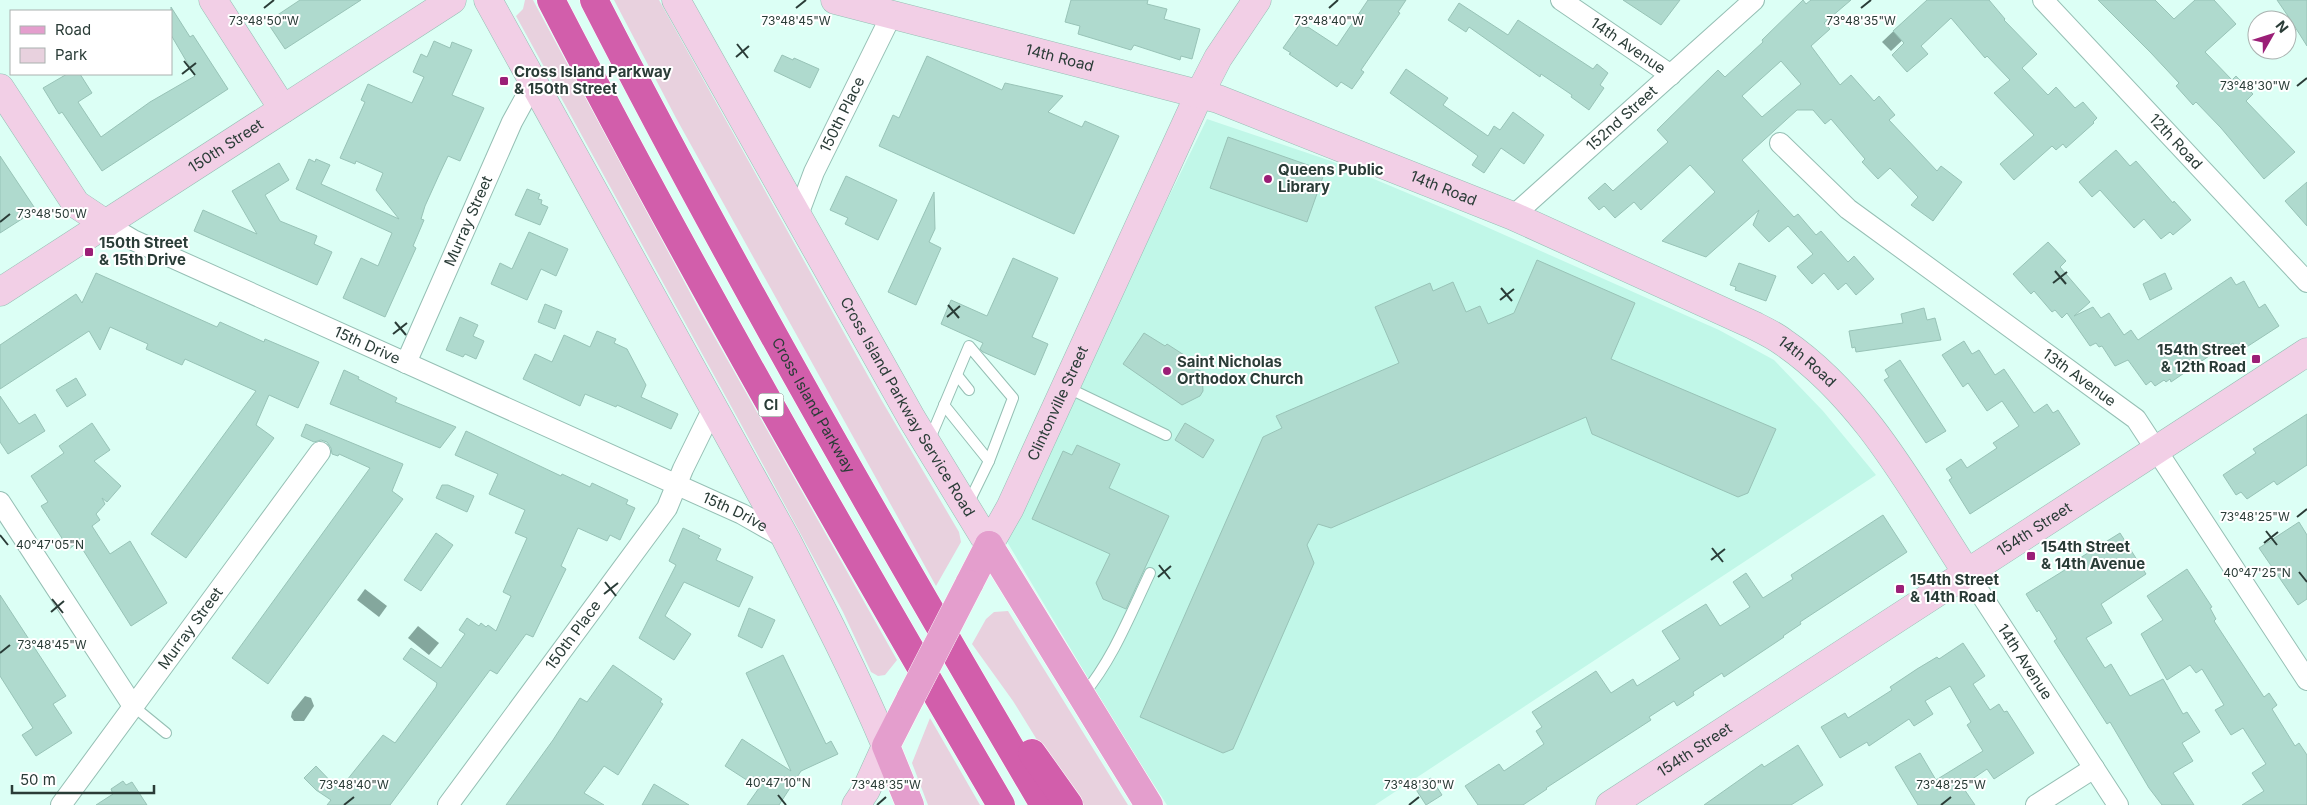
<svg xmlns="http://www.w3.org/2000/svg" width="2307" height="805" font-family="Inter,sans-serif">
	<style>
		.built { fill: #c1f7e8 }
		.green { fill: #e8d1de }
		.water { fill: #84a79d }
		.building { fill: #afdace; stroke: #98c3b7; fill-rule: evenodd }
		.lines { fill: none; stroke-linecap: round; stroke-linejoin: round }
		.lane-casing { stroke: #95bfb4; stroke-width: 12 }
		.street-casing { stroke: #95bfb4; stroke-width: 22 }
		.secondary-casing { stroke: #95bfb4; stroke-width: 29 }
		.primary-casing { stroke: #fff; stroke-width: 29 }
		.highway-casing { stroke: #fff; stroke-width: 29 }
		.lane { stroke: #fff; stroke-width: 10 }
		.street { stroke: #fff; stroke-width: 20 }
		.secondary { stroke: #f2cfe6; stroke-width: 28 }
		.primary { stroke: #e49ecd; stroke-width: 28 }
		.highway { stroke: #d25eab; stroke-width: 28 }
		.primary-bridge-casing { stroke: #fff; stroke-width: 29; stroke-linecap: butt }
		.primary-bridge { stroke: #e49ecd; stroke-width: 28 }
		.ticks { fill: none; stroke: #2a3c37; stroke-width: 2 }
		.poi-dot { fill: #9b1f77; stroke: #fff; stroke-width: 2 }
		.labels { text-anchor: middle; stroke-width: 4; stroke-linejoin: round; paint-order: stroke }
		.shield { fill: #fff; stroke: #6a7673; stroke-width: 1 }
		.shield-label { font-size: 14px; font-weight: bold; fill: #2a3c37 }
		.street-label { font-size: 15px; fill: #2a3c37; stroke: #fff }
		.poi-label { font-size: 15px; font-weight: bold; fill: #2a3c37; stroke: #fff; text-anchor: start }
		.ticks-label { font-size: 12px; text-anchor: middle; fill: #2a3c37; stroke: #fff; stroke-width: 4; stroke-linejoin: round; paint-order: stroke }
	</style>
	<rect width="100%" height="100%" fill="#dcfff5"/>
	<path class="built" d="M1207,119l124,42 124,52 264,117 55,30 49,51 53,64 -501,330h-208l-44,-68 -120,-202z"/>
	<g class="green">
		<path d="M525,0h8l168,313 196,347 -12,15 -7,1 -7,-4 -28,-60 -101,-186 -226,-410 7,-7z"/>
		<path d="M614,0h45l223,401 77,131 2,10 -25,44 -260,-468z"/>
		<path d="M1008,611l120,194h-47l-23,-31 -45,-73 -41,-57 14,-25 8,-7z"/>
		<path d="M930,718l46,80 4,7h-52l-16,-42z"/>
	</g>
	<g class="water">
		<path d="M1901,24l9,9 -19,18 -9,-9z"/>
		<path d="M365,589l22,17 -8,11 -22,-17z"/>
		<path d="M418,626l21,17 -10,12 -21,-17z"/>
		<path d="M305,696l6,2 3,8 -10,15h-10l-3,-4 1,-5z"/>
	</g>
	<g class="building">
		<path d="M300,0h61l-76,49 -18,-27z"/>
		<path d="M1071,0h77l-1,4 20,5 -3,10 36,10 -8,30 -11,-3 -1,4 -46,-15 -3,5 -53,-16 2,-8 -15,-4z"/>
		<path d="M1368,0h38l-8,12 2,1 -39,57 3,2 -12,17 -11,-7 -4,5 -48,-33 2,-1 -8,-5 17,-24 7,4 1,-1 29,19z"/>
		<path d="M1623,0h57l-19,25z"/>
		<path d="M1803,0l3,4 5,-4h40l-27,23 6,6 -19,17 29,39 11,-10 23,26 5,-5 16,19 -6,5 48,51 4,-5 21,16 -29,39 -22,-16 7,-8 -28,-29 -12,11 -16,-17 3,-3 -34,-40 -6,5 -12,-14h-16l-55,50 52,57 4,-3 18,21 5,-4 27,31 6,-6 20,23 -18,16 -10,-12 -8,7 -14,-17 -12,11 -15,-17 16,-13 -25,-28 -19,16 -16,-17 6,-15 -53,47 -44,-16 53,-49 -25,-27 -49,45 -7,-8 -19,16 -11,-12 -5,4 -11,-12 17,-15 8,8 55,-49 -11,-12 61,-60 7,7 38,-35 -1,-2zM1781,61l20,23 -39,33 -20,-21z"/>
		<path d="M1927,0h62l16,19 -1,1 33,34 -15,14 26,27 8,-8 19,21 8,-6 14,16 -4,4 1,1 -28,25 -3,-4 -7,6 -4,-4 -38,34 -14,-16 34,-29 -40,-42 16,-13 -23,-24 -2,2 -34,-40 -30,28 7,8 -21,18 -15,-17 12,-12 -11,-12z"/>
		<path d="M2098,0h57l19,19 21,-19h19l22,24 -31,28 27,28 4,-4 17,18 -7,7 49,51 -31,27 -43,-51 -25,-26 -3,3 -17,-19 3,-3 -28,-30z"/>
		<path d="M2277,0h30v46l-17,-27z"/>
		<path d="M1459,3l49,32 10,-15 75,49 4,-5 11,9 -8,12 4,3 -15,22 -18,-13 1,-2 -31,-21 -1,3 -71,-50 -3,5 -18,-12z"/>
		<path d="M171,7l19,30 3,-2 35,54 -126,82 -40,-59 -3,2 -16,-26 24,-14h13l12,19 -14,9 23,35 49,-35 45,-26 -24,-41z"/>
		<path d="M434,41l16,7 2,-6 20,8 -20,45 32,13 -24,53 -12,-5 -9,19 -14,31 -4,13 3,1 -11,26 3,2 -31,69 -42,-19 18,-40 17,8 14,-33 -96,-44 13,-30 6,3 1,-3 14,6 -9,19 78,35 -23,-29 7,-17 -27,-12 -1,3 -15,-6 25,-56 -4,-2 7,-16 44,19 12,-26 -11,-5 8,-18 6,3z"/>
		<path d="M782,55l11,5 1,-2 25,11 -9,19 -36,-17z"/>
		<path d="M927,56l75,34 3,-7 58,13 -15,16 34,15 3,-6 34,15 -45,98 -195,-88 14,-31 6,3z"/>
		<path d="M1406,69l42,29 -5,7 45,31 6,-10 6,4 13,-18 31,23 -20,29 -23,-16 -17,25 -12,-8 6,-9 -88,-63z"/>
		<path d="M1228,137l97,34 -18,51 -97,-34z"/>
		<path d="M2116,150l14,16 6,-5 37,42 1,-2 17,19 -18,15 -3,-3 -9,7 -17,-20 -10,9 -34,-38 -8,7 -13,-15z"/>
		<path d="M0,156l36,54 -36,23z"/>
		<path d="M279,163l10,17 -24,15 15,26 37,15 -3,8 18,8 -15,33 -123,-54 9,-21 54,24 -25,-43z"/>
		<path d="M846,176l51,24 -19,40 -33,-16 3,-6 -18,-8z"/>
		<path d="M2307,182v44l-22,-25z"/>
		<path d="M527,189l13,5 -2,5 4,1 -1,4 7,3 -8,18 -25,-10z"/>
		<path d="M934,192l1,37 -6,13 12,6 -25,57 -28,-13z"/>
		<path d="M529,232l39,17 -12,27 -15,-7 -14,31 -36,-16 9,-21 12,6z"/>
		<path d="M2048,242l18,19 -6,6 30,35 -16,14 19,-9 8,11 8,-5 15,22 7,-5 7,10 93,-63 5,8 8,-4 15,27 6,-4 14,22 -34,22 -3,-6 -7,5 -2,-4 -17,11 -1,-2 -44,30 -1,-3 -4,3 -2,-2 -9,6 -4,-5 -5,4 -18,-25 -13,6 -13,-20 -3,1 -3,-4 -6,3 -23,-33 -5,5 -7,-8 -3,2 -18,-21 -3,3 -18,-20z"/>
		<path d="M1013,258l45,20 -26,59 16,7 -13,31 -52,-23 -3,-3 3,-6 -42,-19 10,-24 36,16z"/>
		<path d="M1537,260l98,43 -24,56 165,70 -28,64 -10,4 -146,-63 -6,-17 -255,111 -13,-4 -11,21 7,18 -81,186 -10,4 -83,-36 123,-280 19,-9 -6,-12 123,-53 -24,-56 55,-24 3,8 20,-9 13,30 14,-6 8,18 26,-11z"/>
		<path d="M1739,263l37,13 -10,25 -31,-11 1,-3 -6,-2z"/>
		<path d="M96,273l121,54 3,-5 44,20 1,-3 54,23 -21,46 -29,-13 -13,30 18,13 -88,120 -35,-24 105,-143 -71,-32 -3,6 -36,-16 2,-5 -38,-17 -10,23 -11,-19 -89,58v-44l76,-51 6,9z"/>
		<path d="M2165,273l7,16 -22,11 -7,-16z"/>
		<path d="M545,304l17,7 -7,18 -17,-7z"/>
		<path d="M1924,308l3,12 8,-2 6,22 -85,12 -1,-5 -3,1 -3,-17 54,-8 -2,-9z"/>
		<path d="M460,317l18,8 -5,11 11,5 -8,18 -11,-5 -2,3 -17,-7z"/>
		<path d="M597,331l19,8 -2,4 13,6 19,36 -5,12 37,17 -7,15 -54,-24 -1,2 -31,-13 -5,12 -57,-27 12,-25 17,8 12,-27 26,12z"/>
		<path d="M1144,333l21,13 2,-2 31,20 -3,4 7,4 1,19 -3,5 -18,9 -59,-41z"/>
		<path d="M1964,341l8,13 7,-4 16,25 9,-6 30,44 13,-9 6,9 5,-3 22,34 -110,70 -21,-34 3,-2 -6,-9 15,-10 6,9 30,-20 -4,-5 26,-17 -17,-25 -15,10 -19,-28 -5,4 -21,-32z"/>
		<path d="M1900,360l46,71 -20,12 -42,-63 5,-3 -4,-7z"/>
		<path d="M344,370l15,7 -1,2 39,19 -2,4 61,25 -16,21 -110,-44z"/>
		<path d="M76,378l10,17 -19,12 -11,-17z"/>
		<path d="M0,396l19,28 16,-10 10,17 -37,23 -8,-12z"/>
		<path d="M2307,414v51l-30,20 -3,-4 -27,18 -6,-7 -5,3 -13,-20 33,-22 -3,-4z"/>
		<path d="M92,423l18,27 -16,11 27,25 -14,16 -5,-4 3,6 -9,10 4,6 -8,6 18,28 20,-13 37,62 -36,23 -53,-84 -9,7 -28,-43 7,-4 -17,-26 33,-23 -5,-7z"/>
		<path d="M1185,423l29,17 -11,18 -28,-18z"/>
		<path d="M306,424l97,40 -11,27 11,8 -135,185 -36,-26 138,-190 -31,-14 -1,2 -6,-2 -1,-6 -4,-6 -6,-2 -7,2 -13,-6z"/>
		<path d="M466,431l95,45 1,-2 28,13 2,-4 36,17 -2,4 9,4 -15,32 -10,-5 -3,6 -29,-13 -17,38 5,3 -33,68 -7,-3 -29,40 -7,-4 -100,135h-63l4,-5 -15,-10 -12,-12 12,-12 23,24 44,-55 12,8 41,-56 1,-4 -34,-24 8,-11 30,20 24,-34 -6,-4 8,-12 12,8 2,-3 5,4 2,-2 8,6 15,-35 -8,-4 24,-54 -12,-5 10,-23 -36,-16 9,-20 -43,-19z"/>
		<path d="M1077,445l43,19 -11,24 60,28 -43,93 -23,-10 -7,-16 14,-29 -78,-35 31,-68 9,4z"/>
		<path d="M442,485h6l26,11 -7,16 -31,-14z"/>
		<path d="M1883,515l24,37 -107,70 1,2 -18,12 1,1 -60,40 -2,-4 -29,19 1,3 -17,11 -3,-5 -25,16 2,3 -105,68 1,1 -24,16h-45l-13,-19 34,-22 5,7 40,-27 -8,-13 6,-4 -10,-15 64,-41 15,22 22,-14 4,7 43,-27 -18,-28 44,-27 14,22 30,-19 -17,-25 13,-9 17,25 30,-19 -2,-4z"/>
		<path d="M2299,522l8,13v64l-9,6 -39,-57z"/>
		<path d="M683,528l17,8 -2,2 23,11 -5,11 37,17 -14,30 -55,-25 -19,34 26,18 -17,26 -35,-22 37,-73 -7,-4z"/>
		<path d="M436,533l17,12 -32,46 -17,-11z"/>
		<path d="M2120,533l26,41 -45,30 11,19 -26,15 19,30 6,-4 19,32 33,-17 20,35 4,-2 13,20 -18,11 11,18 -20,12 21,32h-32l-13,-17 -39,-66 -3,2 -53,-83 3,-2 -18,-29 -2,2 -11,-18 42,-26 -1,-2z"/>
		<path d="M2187,569l25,38 -2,1 6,11 -2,2 50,76 5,-4 8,12 -5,4 23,37 4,-3 8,12v50h-65l22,-14 -12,-18 14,-9 -23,-36 -12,7 -16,-25 9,-5 -22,-36 -6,4 -6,-8 -23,15 -26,-46 22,-14 -16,-24z"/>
		<path d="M0,595l66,101 -13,8 19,29 -36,23 -14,-21 11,-7 -33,-52z"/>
		<path d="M749,608l26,12 -13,28 -24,-12z"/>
		<path d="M1963,643l22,33 -12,8 17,26 9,-6 5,8 3,-1 27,42 -40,26 -7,-10 -25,17 13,19h-57l-23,-38 25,-14 16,27 47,-29 -16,-26 4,-3 -21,-36 -25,15 8,13 -19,12 -5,-7 -40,27 -2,-4 -27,16 -19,-31 24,-14 3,5 44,-28 -2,-3 27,-18 20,-12 2,2z"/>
		<path d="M783,655l43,89 5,-3 7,13 -37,17 -22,34h-32l12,-17 -34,-22 17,-27 49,32 -45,-98z"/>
		<path d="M613,665l49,34 -2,3 3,2 -45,71 -14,-9 -20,27 20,12h-98l47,-65 27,-42 7,4z"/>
		<path d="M1798,745l25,40 -32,20h-87l58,-41 2,3z"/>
		<path d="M1431,778l11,17 -16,10 -11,-17z"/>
		<path d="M123,781l3,4 6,-3 15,23h-51l17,-11 -2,-5z"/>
		<path d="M654,784l35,21h-47z"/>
	</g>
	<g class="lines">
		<defs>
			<g id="lane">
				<path d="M957,375l12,15"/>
				<path d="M1066,387l100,48"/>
				<path d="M944,405l45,56"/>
				<path d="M929,441l40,-95 44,52 -24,63 -21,43"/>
				<path d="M1083,695c30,-36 47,-80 67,-122"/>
				<path d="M133,706l33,27"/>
			</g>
			<g id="street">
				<path id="s1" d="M1561,0l110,75"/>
				<path id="s2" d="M2043,0l264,282"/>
				<path id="s3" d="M1780,143l68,66 288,210 171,261"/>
				<path id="s4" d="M798,215l16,-43 77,-156"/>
				<path id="s5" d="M1513,216l241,-216"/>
				<path id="s6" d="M106,224l27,16 609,274 44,25"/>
				<path id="s7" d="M406,363l106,-241 22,-40"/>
				<path d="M0,502l133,204"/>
				<path id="s8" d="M1967,573l151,232"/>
				<path id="s9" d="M61,805l259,-353"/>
				<path id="s10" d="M448,805l219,-297 16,-39 31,-63"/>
				<path d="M2036,805l58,-37"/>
			</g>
			<g id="secondary">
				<path d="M213,0l70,109"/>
				<path d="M488,0l298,539c35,68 70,136 100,207l-20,44 -10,15"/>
				<path id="s11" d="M676,0l236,419 77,126 21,-37 189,-413 19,-37 39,-58"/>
				<path id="s12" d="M835,0l383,99 295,117 240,109c10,5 21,10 30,17 82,56 131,150 184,231"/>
				<path d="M0,88l76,116 30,20"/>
				<path id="s13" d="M0,292l452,-292"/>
				<path id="s14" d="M1610,805l697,-453"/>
			</g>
			<g id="primary">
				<path d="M989,545l160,260"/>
				<path d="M969,584l20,-39"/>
				<path d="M910,805l-24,-59 25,-49"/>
			</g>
			<g id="highway">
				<path d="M551,0c141,273 295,540 450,805"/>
				<path id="s15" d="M594,0c140,273 294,540 450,805"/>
				<path d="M1032,753l37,52"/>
			</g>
		</defs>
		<use href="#lane" class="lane-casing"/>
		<use href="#street" class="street-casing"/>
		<use href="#secondary" class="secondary-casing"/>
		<use href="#primary" class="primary-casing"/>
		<use href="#highway" class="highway-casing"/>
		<use href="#lane" class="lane"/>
		<use href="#street" class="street"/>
		<use href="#secondary" class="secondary"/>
		<use href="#primary" class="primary"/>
		<use href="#highway" class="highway"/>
		<defs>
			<path id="primary-bridge" d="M911,697l58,-113"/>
		</defs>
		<use href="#primary-bridge" class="primary-bridge-casing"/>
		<use href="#primary-bridge" class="primary-bridge"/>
	</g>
	<path class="ticks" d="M264,8l10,-8M796,8l10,-8M1329,8l9,-8M1861,8l10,-8M737,44l11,14M736,57l13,-11M184,61l11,14M182,74l14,-11M2297,86l10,-8M0,222l10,-8M2055,271l11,13M2053,283l14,-11M1501,288l11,13M1500,300l14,-11M948,305l11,13M947,317l13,-11M395,322l11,13M393,334l14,-11M2297,517l10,-8M2266,531l11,14M0,535l8,10M2264,543l14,-11M1712,548l11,14M1711,560l14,-11M1159,565l11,14M2299,572l8,10M1158,577l13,-11M605,582l11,14M604,594l14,-11M52,599l11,14M51,612l13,-11M0,653l10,-8M778,795l8,10M344,805l10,-8M877,805l9,-8M1409,805l10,-8M1941,805l10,-8"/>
	<g class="poi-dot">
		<rect x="499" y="76" width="10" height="10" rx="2.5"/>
		<circle cx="1268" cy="179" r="5"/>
		<rect x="84" y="247" width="10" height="10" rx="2.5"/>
		<rect x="2251" y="354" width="10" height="10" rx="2.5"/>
		<circle cx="1167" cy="371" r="5"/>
		<rect x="2026" y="551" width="10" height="10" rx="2.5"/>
		<rect x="1895" y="584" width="10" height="10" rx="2.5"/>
	</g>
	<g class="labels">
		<rect class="shield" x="758.5" y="393.5" width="25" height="23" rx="4"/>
		<g class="shield-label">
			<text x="771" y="410">CI</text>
		</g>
		<g class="street-label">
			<text dy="5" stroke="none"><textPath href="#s1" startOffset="81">14th Avenue</textPath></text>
			<text dy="5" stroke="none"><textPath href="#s12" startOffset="232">14th Road</textPath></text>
			<text dy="5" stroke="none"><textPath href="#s4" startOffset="110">150th Place</textPath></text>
			<text dy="5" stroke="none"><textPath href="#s5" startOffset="146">152nd Street</textPath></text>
			<text dy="5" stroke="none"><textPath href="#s2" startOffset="194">12th Road</textPath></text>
			<text dy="5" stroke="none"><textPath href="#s13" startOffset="269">150th Street</textPath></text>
			<text dy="5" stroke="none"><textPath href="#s12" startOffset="638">14th Road</textPath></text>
			<text dy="5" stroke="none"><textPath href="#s7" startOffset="155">Murray Street</textPath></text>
			<text dy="5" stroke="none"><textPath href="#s6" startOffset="288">15th Drive</textPath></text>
			<text dy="5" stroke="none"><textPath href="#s12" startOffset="1042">14th Road</textPath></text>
			<text dy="5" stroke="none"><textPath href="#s3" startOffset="381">13th Avenue</textPath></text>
			<text dy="5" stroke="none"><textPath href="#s11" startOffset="786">Clintonville Street</textPath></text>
			<text dy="5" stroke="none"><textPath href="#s15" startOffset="461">Cross Island Parkway</textPath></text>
			<text dy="5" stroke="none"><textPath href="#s11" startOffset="468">Cross Island Parkway Service Road</textPath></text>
			<text dy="5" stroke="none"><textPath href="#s6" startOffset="692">15th Drive</textPath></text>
			<text dy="5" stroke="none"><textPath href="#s14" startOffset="506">154th Street</textPath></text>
			<text dy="5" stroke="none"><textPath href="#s9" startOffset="219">Murray Street</textPath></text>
			<text dy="5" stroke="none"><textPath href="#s10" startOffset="211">150th Place</textPath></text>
			<text dy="5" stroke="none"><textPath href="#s8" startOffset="106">14th Avenue</textPath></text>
			<text dy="5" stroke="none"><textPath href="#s14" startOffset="101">154th Street</textPath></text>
		</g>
		<g class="poi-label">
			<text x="514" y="77">Cross Island Parkway<tspan x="514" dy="17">&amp; 150th Street</tspan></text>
			<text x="1278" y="175">Queens Public<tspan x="1278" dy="17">Library</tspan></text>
			<text x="99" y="248">150th Street<tspan x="99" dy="17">&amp; 15th Drive</tspan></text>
			<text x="2246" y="355" text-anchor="end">154th Street<tspan x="2246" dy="17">&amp; 12th Road</tspan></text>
			<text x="1177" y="367">Saint Nicholas<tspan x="1177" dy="17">Orthodox Church</tspan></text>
			<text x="2041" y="552">154th Street<tspan x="2041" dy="17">&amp; 14th Avenue</tspan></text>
			<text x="1910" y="585">154th Street<tspan x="1910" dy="17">&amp; 14th Road</tspan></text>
		</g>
	</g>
	<g class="ticks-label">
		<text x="1329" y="25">73°48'40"W</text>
		<text x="1861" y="25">73°48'35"W</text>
		<text x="264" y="25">73°48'50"W</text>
		<text x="796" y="25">73°48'45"W</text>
		<text x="2255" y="90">73°48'30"W</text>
		<text x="52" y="218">73°48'50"W</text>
		<text x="2255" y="521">73°48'25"W</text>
		<text x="50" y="549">40°47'05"N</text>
		<text x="2257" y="577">40°47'25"N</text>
		<text x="52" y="649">73°48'45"W</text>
		<text x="778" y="787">40°47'10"N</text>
		<text x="354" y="789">73°48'40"W</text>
		<text x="886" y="789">73°48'35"W</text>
		<text x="1419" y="789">73°48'30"W</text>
		<text x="1951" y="789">73°48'25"W</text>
	</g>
	<rect x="10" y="10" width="162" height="65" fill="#ffffff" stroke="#aab1af"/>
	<rect x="20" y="26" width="25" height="8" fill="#e49ecd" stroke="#aab1af"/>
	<text x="55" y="35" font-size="15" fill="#2a3c37">Road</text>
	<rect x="20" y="48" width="25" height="15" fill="#e8d1de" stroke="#aab1af"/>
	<text x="55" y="60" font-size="15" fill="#2a3c37">Park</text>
	<g transform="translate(2272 35) rotate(51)"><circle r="24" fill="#ffffff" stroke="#aab1af"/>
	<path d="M0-4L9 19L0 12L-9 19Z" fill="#9b1f77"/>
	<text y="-8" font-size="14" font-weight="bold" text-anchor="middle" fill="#2a3c37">N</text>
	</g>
	<path d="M12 785v8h142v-8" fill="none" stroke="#2a3c37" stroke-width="2.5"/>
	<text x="20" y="785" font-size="15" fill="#2a3c37" stroke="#ffffff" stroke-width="4" paint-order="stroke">50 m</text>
</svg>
